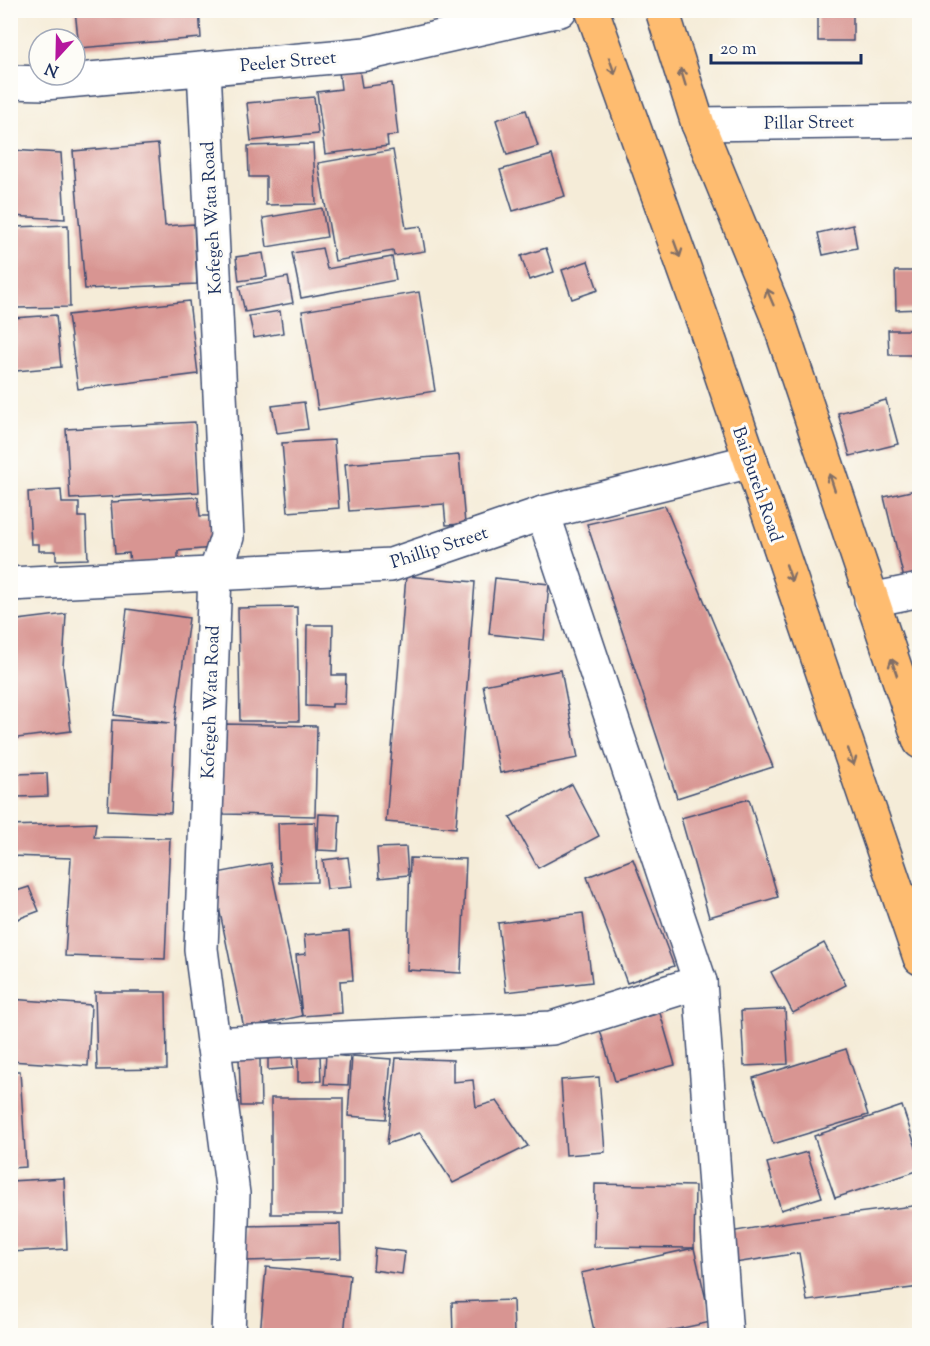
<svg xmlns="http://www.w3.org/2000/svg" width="930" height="1346" font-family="'Sorts Mill Goudy',serif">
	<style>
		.building { fill: #d89592 }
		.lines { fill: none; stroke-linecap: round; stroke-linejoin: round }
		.minor-casing { stroke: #3c4b70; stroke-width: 36 }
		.trunk-casing { stroke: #3c4b70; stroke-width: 36 }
		.minor { stroke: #fff; stroke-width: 33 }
		.trunk { stroke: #febc70; stroke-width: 33 }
		.oneway { stroke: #816e66 }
		.labels { text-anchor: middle; stroke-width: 6; stroke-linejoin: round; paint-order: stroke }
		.street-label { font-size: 18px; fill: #1b2f5e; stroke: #fdfcf7 }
	</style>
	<rect width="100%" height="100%" fill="#fdfcf7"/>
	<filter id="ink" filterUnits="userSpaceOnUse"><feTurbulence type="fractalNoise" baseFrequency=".0167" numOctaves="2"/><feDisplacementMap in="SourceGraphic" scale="12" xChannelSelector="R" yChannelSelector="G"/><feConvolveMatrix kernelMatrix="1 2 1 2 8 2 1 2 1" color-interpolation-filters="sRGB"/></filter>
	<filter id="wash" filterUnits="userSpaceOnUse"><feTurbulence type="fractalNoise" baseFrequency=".008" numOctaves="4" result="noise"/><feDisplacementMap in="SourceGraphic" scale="24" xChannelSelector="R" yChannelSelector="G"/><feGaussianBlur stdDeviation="1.35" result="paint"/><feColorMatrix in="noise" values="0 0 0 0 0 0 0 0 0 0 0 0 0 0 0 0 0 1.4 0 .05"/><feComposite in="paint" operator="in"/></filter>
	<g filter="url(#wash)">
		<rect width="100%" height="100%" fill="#f5ecd8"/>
		<g id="blocks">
			<g class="building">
				<path d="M75,10h124l2,28 -122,10z"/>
				<rect x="818" y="10" width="35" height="31"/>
				<path d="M359,69l3,18 30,-4 6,52 -11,1 1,10 -63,8 -8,-62 24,-3 -2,-18z"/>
				<path d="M314,97l4,37 -67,7 -4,-38z"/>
				<path d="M526,110l12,36 -31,9 -11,-35z"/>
				<path d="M158,144l7,82 29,-2 3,60 -112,5 -12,-138z"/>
				<path d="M313,144l3,60 -50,1v-28h-17l-1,-31z"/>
				<path d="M10,150l51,3 4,66 -55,-3z"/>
				<path d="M393,150l13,78 15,-2 4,25 -31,5 -1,-5 -58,10 -17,-98z"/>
				<path d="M552,155l13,41 -52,15 -13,-41z"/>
				<path d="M322,208l5,29 -60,10 -4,-29z"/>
				<path d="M68,225l2,82 -53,1 -3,-81z"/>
				<path d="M853,225l4,23 -34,7 -5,-22z"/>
				<path d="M322,248l5,21 65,-12 4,23 -95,18 -9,-45z"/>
				<path d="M546,248l8,24 -25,8 -8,-24z"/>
				<path d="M263,253l4,24 -28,4 -3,-24z"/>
				<path d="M588,261l10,29 -26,9 -10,-29z"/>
				<path d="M895,271h25v38l-24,1z"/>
				<path d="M288,277l5,26 -48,9 -6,-26z"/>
				<path d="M419,292l16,99 -117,19 -16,-99z"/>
				<path d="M189,301l9,73 -120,15 -10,-74z"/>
				<path d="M280,311l3,22 -29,5 -5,-22z"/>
				<path d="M56,315l5,52 -45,4 -3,-53z"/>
				<path d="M888,330h32v25h-31z"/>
				<path d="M886,400l12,44 -48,12 -12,-43z"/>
				<path d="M304,402l4,27 -31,4 -5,-27z"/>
				<path d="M195,422l4,70 -129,7 -4,-70z"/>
				<path d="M334,440l5,68 -51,4 -6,-69z"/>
				<path d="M459,455l6,69 -19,1 -2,-21 -95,7 -4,-47z"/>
				<path d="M920,489v95l-14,3 -22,-90z"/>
				<path d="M61,490l1,13h17v14h7l2,42 -32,1v-9h-17v-7h-8l-3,-52z"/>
				<path d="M198,497l2,19h12l2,32 -36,3v10l-48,3 -1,-11 -14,1 -4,-52z"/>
				<path d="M665,506l108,261 -96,31 -90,-274z"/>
				<path d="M406,576l69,6 -19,246 -70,-6z"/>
				<path d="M495,578l54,6 -5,56 -55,-6z"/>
				<path d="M297,607l2,114h-59l-2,-113z"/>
				<path d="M127,609l62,9 -14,105 -4,90 -63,-3 4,-90 58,3 -56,-8z"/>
				<path d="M66,614l-3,53 8,64 -61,8v-118z"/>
				<path d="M307,625h26l-1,50h14l-1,29h-13v3l-26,-1z"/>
				<path d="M561,670l17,88 -78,15 -17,-88z"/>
				<path d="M223,724l94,2 -2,90 -92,-2z"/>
				<path d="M47,773l1,23 -30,1 -2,-23z"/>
				<path d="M572,784l27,52 -61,32 -28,-51z"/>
				<path d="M749,799l29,98 -69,20 -28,-99z"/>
				<path d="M319,814l21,1 -2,36 -21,-1z"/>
				<path d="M315,822l2,60 -37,1 -2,-60z"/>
				<path d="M96,823l-2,14 76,1 -5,121 -100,-3 6,-98 -61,-2v-30z"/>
				<path d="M406,847l2,28 -29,3 -2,-30z"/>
				<path d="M348,857l4,30 -25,2 -4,-29z"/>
				<path d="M410,858l56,1 -5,114 -54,-3z"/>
				<path d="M633,859l41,107 -47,17 -40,-106z"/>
				<path d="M270,863l32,153 -58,12 -32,-154z"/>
				<path d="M29,887l10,24 -24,9 -5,-12v-15z"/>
				<path d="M583,913l9,69 -86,10 -8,-69z"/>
				<path d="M349,931l4,49 -13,1 2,32 -40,3 -6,-61 10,-1 -2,-19z"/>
				<path d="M824,943l22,42 -53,28 -22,-41z"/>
				<path d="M95,992h71l1,77 -70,1z"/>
				<path d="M10,999l81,6 -3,61 -78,-5z"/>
				<path d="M785,1009l3,55 -44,2 -3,-55z"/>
				<path d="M660,1013l15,52 -60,16 -15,-51z"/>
				<path d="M846,1049l22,66 -95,29 -20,-66z"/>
				<path d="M320,1054l1,27 -23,1v-27z"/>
				<path d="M326,1054l24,3 -2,28 -24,-1z"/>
				<path d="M292,1055l1,13 -25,2v-14z"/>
				<path d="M352,1056l39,3 -5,60 -38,-3z"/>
				<path d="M260,1058l1,48h-20l-2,-47z"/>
				<path d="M396,1058l57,2v22l20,-2 3,27 21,-6 31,45 -75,37 -33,-50 -33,11z"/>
				<path d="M10,1071h10l6,96 -16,1z"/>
				<path d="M599,1077l6,75 -39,3 -5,-75z"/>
				<rect x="271" y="1098" width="72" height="116"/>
				<path d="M902,1106l18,53v11l-85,28 -21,-62z"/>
				<path d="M807,1152l15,45 -41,13 -14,-47z"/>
				<path d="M64,1178l3,71 -57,3v-71z"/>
				<path d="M595,1184l100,2 -1,62 -100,-1z"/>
				<path d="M920,1205v82l-113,14 -8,-48 -64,10 -5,-31 64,-11z"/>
				<path d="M340,1224l1,34 -96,3 -1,-35z"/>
				<path d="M375,1248l30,4 -3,22 -29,-4z"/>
				<path d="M694,1248l17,74 -61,13h-55l-14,-62z"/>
				<path d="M266,1267l84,8 -6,60h-84z"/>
				<path d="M513,1300l1,35h-61l-1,-33z"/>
			</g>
		</g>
	</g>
	<g filter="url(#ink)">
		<use href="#blocks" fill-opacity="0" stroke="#3c4b70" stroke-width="1.5"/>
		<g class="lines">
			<defs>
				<g id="minor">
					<path d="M204,69l23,468 -12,37 -14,375 32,245 -5,142"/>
					<path d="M10,82l35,1 321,-29 194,-44"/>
					<path d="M698,124l222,-3"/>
					<path d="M543,513l157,469 26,354"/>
					<path d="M10,584l381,-19 152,-52 208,-52"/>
					<path d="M871,600l49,-10"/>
					<path d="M213,1044l339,-16 148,-46"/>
				</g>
				<g id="trunk">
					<path d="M592,10l111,311 217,637"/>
					<path d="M662,10l36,114 80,195 142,423"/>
				</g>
			</defs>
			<use href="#minor" class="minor-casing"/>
			<use href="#trunk" class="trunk-casing"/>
			<use href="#minor" class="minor"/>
			<use href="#trunk" class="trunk"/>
		</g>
		<defs><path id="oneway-shaft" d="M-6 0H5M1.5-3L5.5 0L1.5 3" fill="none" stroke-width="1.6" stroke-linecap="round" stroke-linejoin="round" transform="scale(1.5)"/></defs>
		<g class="oneway">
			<use href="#oneway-shaft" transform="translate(612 66) rotate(70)"/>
			<use href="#oneway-shaft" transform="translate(683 77) rotate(-107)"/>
			<use href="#oneway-shaft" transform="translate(677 249) rotate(70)"/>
			<use href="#oneway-shaft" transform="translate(770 297) rotate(-113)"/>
			<use href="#oneway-shaft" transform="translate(832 482) rotate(-108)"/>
			<use href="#oneway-shaft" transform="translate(789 573) rotate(71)"/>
			<use href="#oneway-shaft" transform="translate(894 667) rotate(-109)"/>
			<use href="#oneway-shaft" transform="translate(851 757) rotate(71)"/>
		</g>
	</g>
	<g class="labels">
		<g class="street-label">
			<text transform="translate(288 61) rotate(-5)" y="6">Peeler Street</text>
			<text transform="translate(809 122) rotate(-1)" y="6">Pillar Street</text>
			<text transform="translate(211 218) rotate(-93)" y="6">Kofegeh Wata Road</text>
			<text transform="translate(758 484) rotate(71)" y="6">Bai Bureh Road</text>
			<text transform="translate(439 547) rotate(-18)" y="6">Phillip Street</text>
			<text transform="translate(210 702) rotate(-88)" y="6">Kofegeh Wata Road</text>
		</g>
	</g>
	<rect width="930" height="1346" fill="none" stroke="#fdfcf7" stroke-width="36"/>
	<g transform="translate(57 57) rotate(202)"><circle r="28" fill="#fdfcf7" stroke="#a3aaba" stroke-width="1.5"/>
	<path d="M0-4.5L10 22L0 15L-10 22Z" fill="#b5179e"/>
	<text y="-9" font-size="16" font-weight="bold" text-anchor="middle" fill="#1b2f5e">N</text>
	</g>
	<path d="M711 54v9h150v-9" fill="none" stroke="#1b2f5e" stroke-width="3"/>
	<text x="720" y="54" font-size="18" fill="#1b2f5e" stroke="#fdfcf7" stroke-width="4.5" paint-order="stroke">20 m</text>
</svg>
